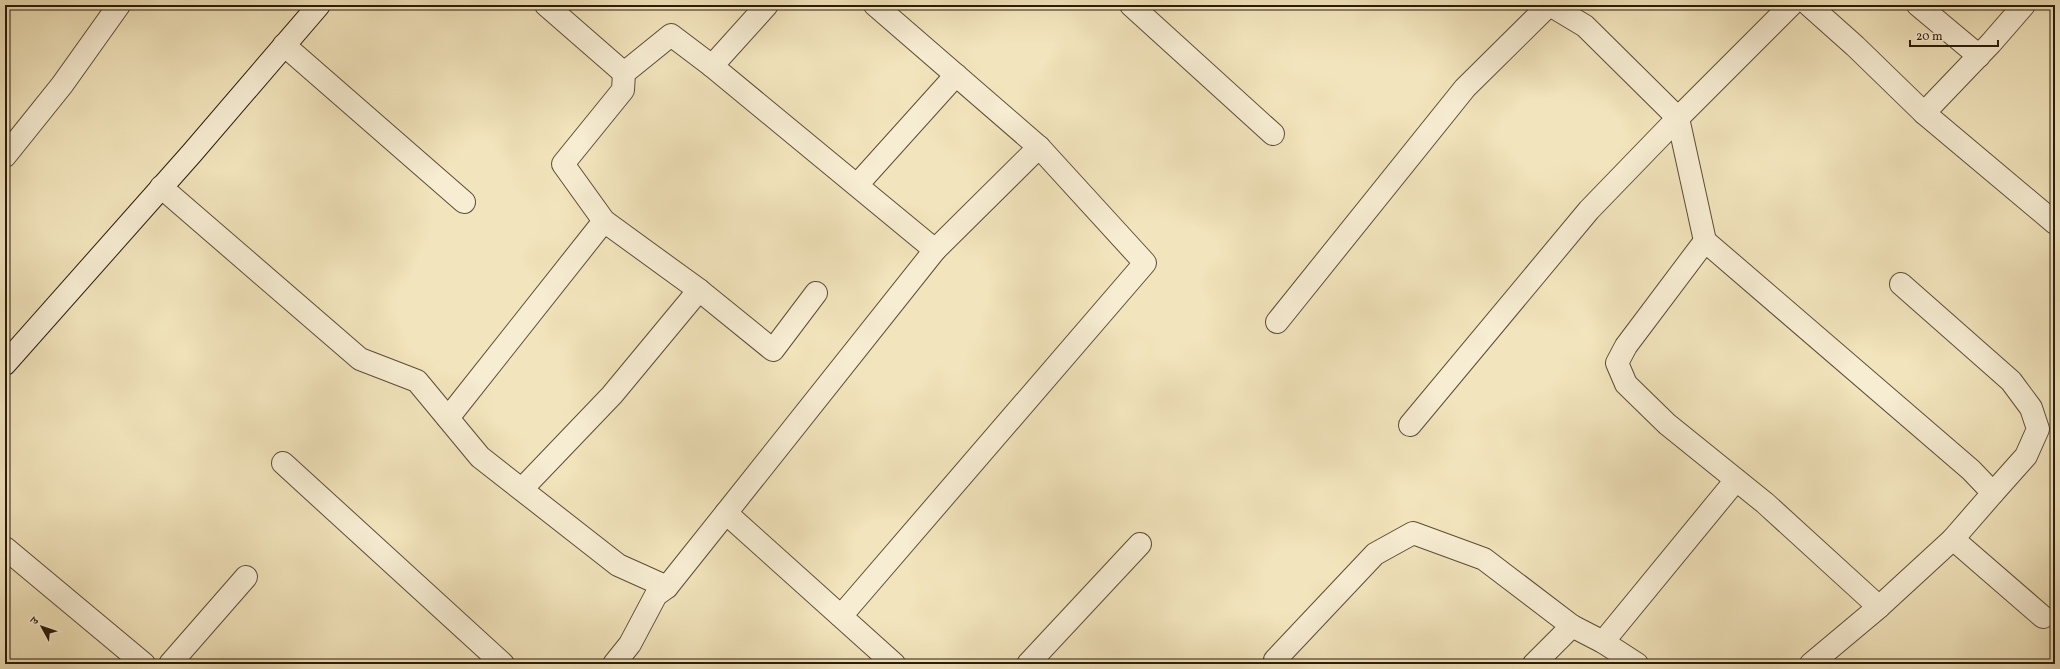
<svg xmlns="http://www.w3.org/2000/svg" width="2060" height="669" font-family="Vollkorn,'Noto Serif Devanagari',serif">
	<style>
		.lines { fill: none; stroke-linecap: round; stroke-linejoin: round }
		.street-casing { stroke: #5c4d36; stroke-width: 24 }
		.secondary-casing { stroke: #2a1b0a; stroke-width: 24 }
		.street { stroke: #f7edd3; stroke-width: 22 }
		.secondary { stroke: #f7edd3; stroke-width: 22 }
	</style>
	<rect width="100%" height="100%" fill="#f2e4bc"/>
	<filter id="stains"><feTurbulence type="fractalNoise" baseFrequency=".005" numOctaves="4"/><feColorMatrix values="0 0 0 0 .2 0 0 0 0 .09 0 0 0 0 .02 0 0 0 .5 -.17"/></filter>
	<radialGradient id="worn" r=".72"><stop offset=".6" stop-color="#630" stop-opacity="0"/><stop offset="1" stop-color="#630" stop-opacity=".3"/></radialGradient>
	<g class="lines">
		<defs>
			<g id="street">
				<path d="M546,5l78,68"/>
				<path d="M767,5l-55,61 223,184 -209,263 168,151"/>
				<path d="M1131,5l142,129"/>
				<path d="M1791,5l-113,113 27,123 -79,105 -9,17 9,21 41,40 98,79 114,104 -68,57"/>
				<path d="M1809,5l46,41 69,67 131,110"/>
				<path d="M1918,5l61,51"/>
				<path d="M284,45l180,157"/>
				<path d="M1924,113l67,-70 33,-38"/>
				<path d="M5,156l57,-71 57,-80"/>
				<path d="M857,185l99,-110"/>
				<path d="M161,187l199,172 57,22 63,76 138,108 49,22"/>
				<path d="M604,221l-41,-57 60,-74 1,-17 47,-38 41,31"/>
				<path d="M1705,241l266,229 22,23 -40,46 -74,68"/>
				<path d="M935,250l104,-103"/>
				<path d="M1901,284l110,97 20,27 7,21 -12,27 -33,37"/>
				<path d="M699,290l74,60 43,-57"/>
				<path d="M1277,322l188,-234 84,-83"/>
				<path d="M448,418l156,-197 95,69 -87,105 -90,94"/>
				<path d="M1410,425l179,-215 89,-92 -93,-92 -35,-21"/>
				<path d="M283,463l220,201"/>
				<path d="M1953,539l90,78"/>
				<path d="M5,548l139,116"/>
				<path d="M841,616l304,-353 -106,-116 -164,-142"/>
				<path d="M1603,642l133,-162"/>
				<path d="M170,664l76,-87"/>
				<path d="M614,664l16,-20 26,-49 11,-8 59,-74"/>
				<path d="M1028,664l112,-120"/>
				<path d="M1276,664l-1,-4 100,-106 38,-21 71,26 88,67 31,16 34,22"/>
				<path d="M1534,664l38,-38"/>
			</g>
			<path id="secondary" d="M5,364l187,-211 127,-148"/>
		</defs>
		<use href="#street" class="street-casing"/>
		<use href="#secondary" class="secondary-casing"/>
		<use href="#street" class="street"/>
		<use href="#secondary" class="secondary"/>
	</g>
	<rect width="2060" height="669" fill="none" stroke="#f2e4bc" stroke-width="20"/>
	<rect x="6" y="6" width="2048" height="657" fill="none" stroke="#2a1b0a" stroke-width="2"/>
	<rect x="10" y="10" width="2040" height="649" fill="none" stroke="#2a1b0a"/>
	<g transform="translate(42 627) rotate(310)" stroke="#f7edd3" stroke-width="3" paint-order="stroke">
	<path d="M0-3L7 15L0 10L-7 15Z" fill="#2a1b0a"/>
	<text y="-6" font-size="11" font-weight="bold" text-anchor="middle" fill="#2a1b0a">उ</text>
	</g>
	<path d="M1910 40v6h88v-6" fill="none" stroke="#2a1b0a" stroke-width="2"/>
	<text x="1916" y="40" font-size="12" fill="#2a1b0a" stroke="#f7edd3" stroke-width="3" paint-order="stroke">20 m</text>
	<rect width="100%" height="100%" filter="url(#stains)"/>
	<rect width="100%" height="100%" fill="url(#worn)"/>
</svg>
